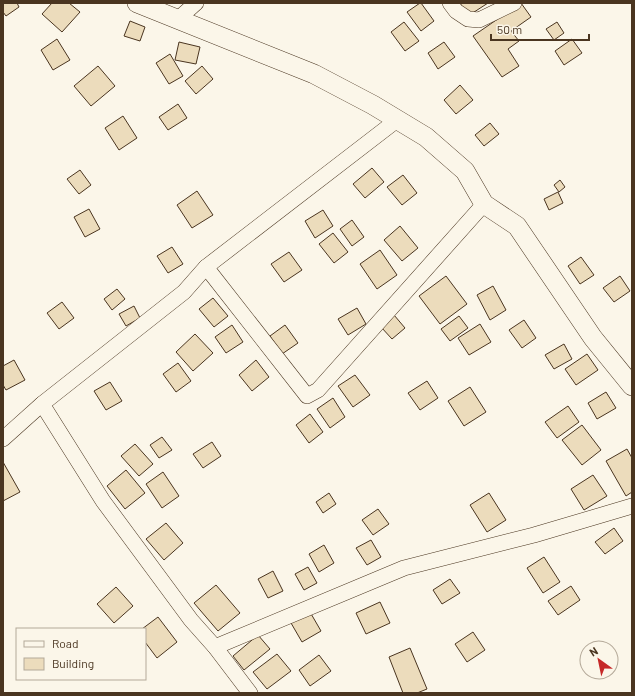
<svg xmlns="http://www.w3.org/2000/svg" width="635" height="696" font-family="Barlow,sans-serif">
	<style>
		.building { fill: #ecdcbc; stroke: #4a3520 }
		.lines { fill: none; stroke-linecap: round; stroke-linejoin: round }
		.minor-casing { stroke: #4a3520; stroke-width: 16 }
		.major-casing { stroke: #4a3520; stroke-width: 20 }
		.minor { stroke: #fbf6e9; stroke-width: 15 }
		.major { stroke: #fbf6e9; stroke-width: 19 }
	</style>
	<rect width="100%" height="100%" fill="#fbf6e9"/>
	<g class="building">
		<path d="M3,3h14l2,4 -13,9 -3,-4z"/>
		<path d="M52,3h17l11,9 -18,20 -20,-18z"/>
		<path d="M420,3h1l13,18 -13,10 -14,-19z"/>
		<path d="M460,3h28l-20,13z"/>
		<path d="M521,3l10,14 -20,14 8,10 -11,8 11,17 -17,11 -29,-41z"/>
		<path d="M130,21l15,6 -5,14 -16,-5z"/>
		<path d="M404,22l15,19 -14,10 -14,-19z"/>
		<path d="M557,22l7,11 -10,7 -8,-11z"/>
		<path d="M57,39l13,21 -17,10 -12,-20z"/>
		<path d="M572,39l10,14 -18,12 -9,-14z"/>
		<path d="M179,42l21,5 -4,17 -21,-4z"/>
		<path d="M444,42l11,15 -17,12 -10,-16z"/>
		<path d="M170,54l13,22 -14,8 -13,-21z"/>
		<path d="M98,66l17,20 -24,20 -17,-20z"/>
		<path d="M202,66l11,13 -17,15 -11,-13z"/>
		<path d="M460,85l13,15 -17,14 -12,-14z"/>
		<path d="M178,104l9,14 -19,12 -9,-13z"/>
		<path d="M123,116l14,22 -18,12 -14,-22z"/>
		<path d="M490,123l9,11 -15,12 -9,-11z"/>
		<path d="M372,168l12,14 -19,16 -12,-14z"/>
		<path d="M80,170l11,15 -12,9 -12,-15z"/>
		<path d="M403,175l14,18 -15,12 -15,-18z"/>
		<path d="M560,180l5,7 -6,5 -5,-7z"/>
		<path d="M197,191l16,24 -21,13 -15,-23z"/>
		<path d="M558,192l5,11 -14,7 -5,-11z"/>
		<path d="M89,209l11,20 -15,8 -11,-20z"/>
		<path d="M323,210l10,16 -18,12 -10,-17z"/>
		<path d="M352,220l12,17 -12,9 -12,-17z"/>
		<path d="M400,226l18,22 -16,13 -18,-21z"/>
		<path d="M333,233l15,19 -14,11 -15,-19z"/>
		<path d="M172,247l11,17 -15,9 -11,-17z"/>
		<path d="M380,250l17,25 -20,14 -17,-25z"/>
		<path d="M289,252l13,18 -18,12 -13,-18z"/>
		<path d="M581,257l13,18 -14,9 -12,-18z"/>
		<path d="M446,276l21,28 -27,20 -21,-28z"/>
		<path d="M620,276l10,15 -16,11 -11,-14z"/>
		<path d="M493,286l13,24 -16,10 -13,-25z"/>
		<path d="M117,289l8,10 -13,11 -8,-11z"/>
		<path d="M213,298l15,18 -14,11 -15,-18z"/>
		<path d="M62,302l12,16 -15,11 -12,-16z"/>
		<path d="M134,306l6,12 -14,8 -7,-12z"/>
		<path d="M357,308l9,16 -18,11 -10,-16z"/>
		<path d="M394,315l11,13 -13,11 -11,-12z"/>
		<path d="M459,316l9,12 -18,13 -9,-12z"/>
		<path d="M524,320l12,18 -14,10 -13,-18z"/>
		<path d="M480,324l11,18 -22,13 -11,-17z"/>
		<path d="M232,325l11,17 -17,11 -11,-16z"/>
		<path d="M285,325l13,18 -16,11 -12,-18z"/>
		<path d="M195,334l18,19 -20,18 -17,-19z"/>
		<path d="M564,344l8,15 -18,10 -9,-14z"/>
		<path d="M587,354l11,16 -22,15 -11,-16z"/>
		<path d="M14,360l11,20 -19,10 -3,-5v-19z"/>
		<path d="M256,360l13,17 -17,14 -13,-16z"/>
		<path d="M178,363l13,18 -15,11 -13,-18z"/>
		<path d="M355,375l15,20 -17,12 -15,-21z"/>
		<path d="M427,381l11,17 -18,12 -12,-17z"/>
		<path d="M110,382l12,19 -16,9 -12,-19z"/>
		<path d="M470,387l16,25 -22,14 -16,-25z"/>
		<path d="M606,392l10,16 -19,11 -9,-16z"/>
		<path d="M333,398l12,19 -15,11 -13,-19z"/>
		<path d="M568,406l11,16 -22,16 -12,-16z"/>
		<path d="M310,414l13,18 -14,11 -13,-18z"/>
		<path d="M582,425l19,25 -19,15 -20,-25z"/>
		<path d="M162,437l10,13 -13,8 -9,-13z"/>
		<path d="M212,442l9,14 -18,12 -10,-14z"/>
		<path d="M135,444l18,20 -14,12 -18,-20z"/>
		<path d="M627,449l5,9v34l-6,4 -20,-35z"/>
		<path d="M3,462l17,30 -17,9z"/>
		<path d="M126,470l19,23 -20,16 -18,-23z"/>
		<path d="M163,472l16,24 -17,12 -16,-24z"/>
		<path d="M593,475l14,21 -23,14 -13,-21z"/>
		<path d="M329,493l7,11 -13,9 -7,-11z"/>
		<path d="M489,493l17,27 -19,12 -17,-27z"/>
		<path d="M378,509l11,15 -16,11 -11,-15z"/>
		<path d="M166,523l17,20 -19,17 -18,-21z"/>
		<path d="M614,528l9,13 -18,13 -10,-12z"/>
		<path d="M371,540l10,17 -14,8 -11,-17z"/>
		<path d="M324,545l10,18 -15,9 -10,-18z"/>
		<path d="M544,557l16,25 -17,11 -16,-25z"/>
		<path d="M308,567l9,16 -13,7 -9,-16z"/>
		<path d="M273,571l10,20 -15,7 -10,-19z"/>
		<path d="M450,579l10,14 -18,11 -9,-14z"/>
		<path d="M216,585l24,28 -22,18 -24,-28z"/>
		<path d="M571,586l9,14 -22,15 -10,-14z"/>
		<path d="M116,587l17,19 -19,17 -17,-19z"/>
		<path d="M380,602l10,21 -24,11 -10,-21z"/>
		<path d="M310,612l11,19 -19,11 -11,-19z"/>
		<path d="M158,617l19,25 -20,16 -12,-16v-13h-3z"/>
		<path d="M473,632l12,18 -18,12 -12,-18z"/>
		<path d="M258,635l12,14 -26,21 -11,-14z"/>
		<path d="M410,648l17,41 -10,4h-14l-14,-36z"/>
		<path d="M277,654l14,17 -24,18 -14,-17z"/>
		<path d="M319,655l12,16 -21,15 -11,-16z"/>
	</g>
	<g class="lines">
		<defs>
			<g id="minor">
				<path d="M450,3l6,8 12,8 11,1 35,-17"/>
				<path d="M177,20l19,-17"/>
				<path d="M206,267l101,129 11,-6 166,-186"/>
				<path d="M42,404l61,97 88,119 24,27 35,46"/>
				<path d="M3,439l39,-35 142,-112 22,-25 191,-147"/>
				<path d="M215,647l189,-79 130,-33 98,-29"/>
			</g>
			<path id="major" d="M137,3l177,71 59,31 53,32 39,34 19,33 33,22 76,112 39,48"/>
		</defs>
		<use href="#minor" class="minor-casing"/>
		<use href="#major" class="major-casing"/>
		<use href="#minor" class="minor"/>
		<use href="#major" class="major"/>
	</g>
	<rect width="635" height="696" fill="none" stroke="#4a3520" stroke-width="8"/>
	<rect x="16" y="628" width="130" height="52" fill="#fbf6e9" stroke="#b4a999"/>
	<rect x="24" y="641" width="20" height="6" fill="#fbf6e9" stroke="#b4a999"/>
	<text x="52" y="648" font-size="12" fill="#4a3520">Road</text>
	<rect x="24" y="658" width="20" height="12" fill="#ecdcbc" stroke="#b4a999"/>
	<text x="52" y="668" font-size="12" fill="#4a3520">Building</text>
	<g transform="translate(599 660) rotate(327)"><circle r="19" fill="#fbf6e9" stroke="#b4a999"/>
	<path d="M0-3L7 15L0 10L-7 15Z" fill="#c62828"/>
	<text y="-6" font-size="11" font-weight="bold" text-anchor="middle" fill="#4a3520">N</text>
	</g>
	<path d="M491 34v6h98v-6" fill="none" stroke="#4a3520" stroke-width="2"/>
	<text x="497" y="34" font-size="12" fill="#4a3520" stroke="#fbf6e9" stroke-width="3" paint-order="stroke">50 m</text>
</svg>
